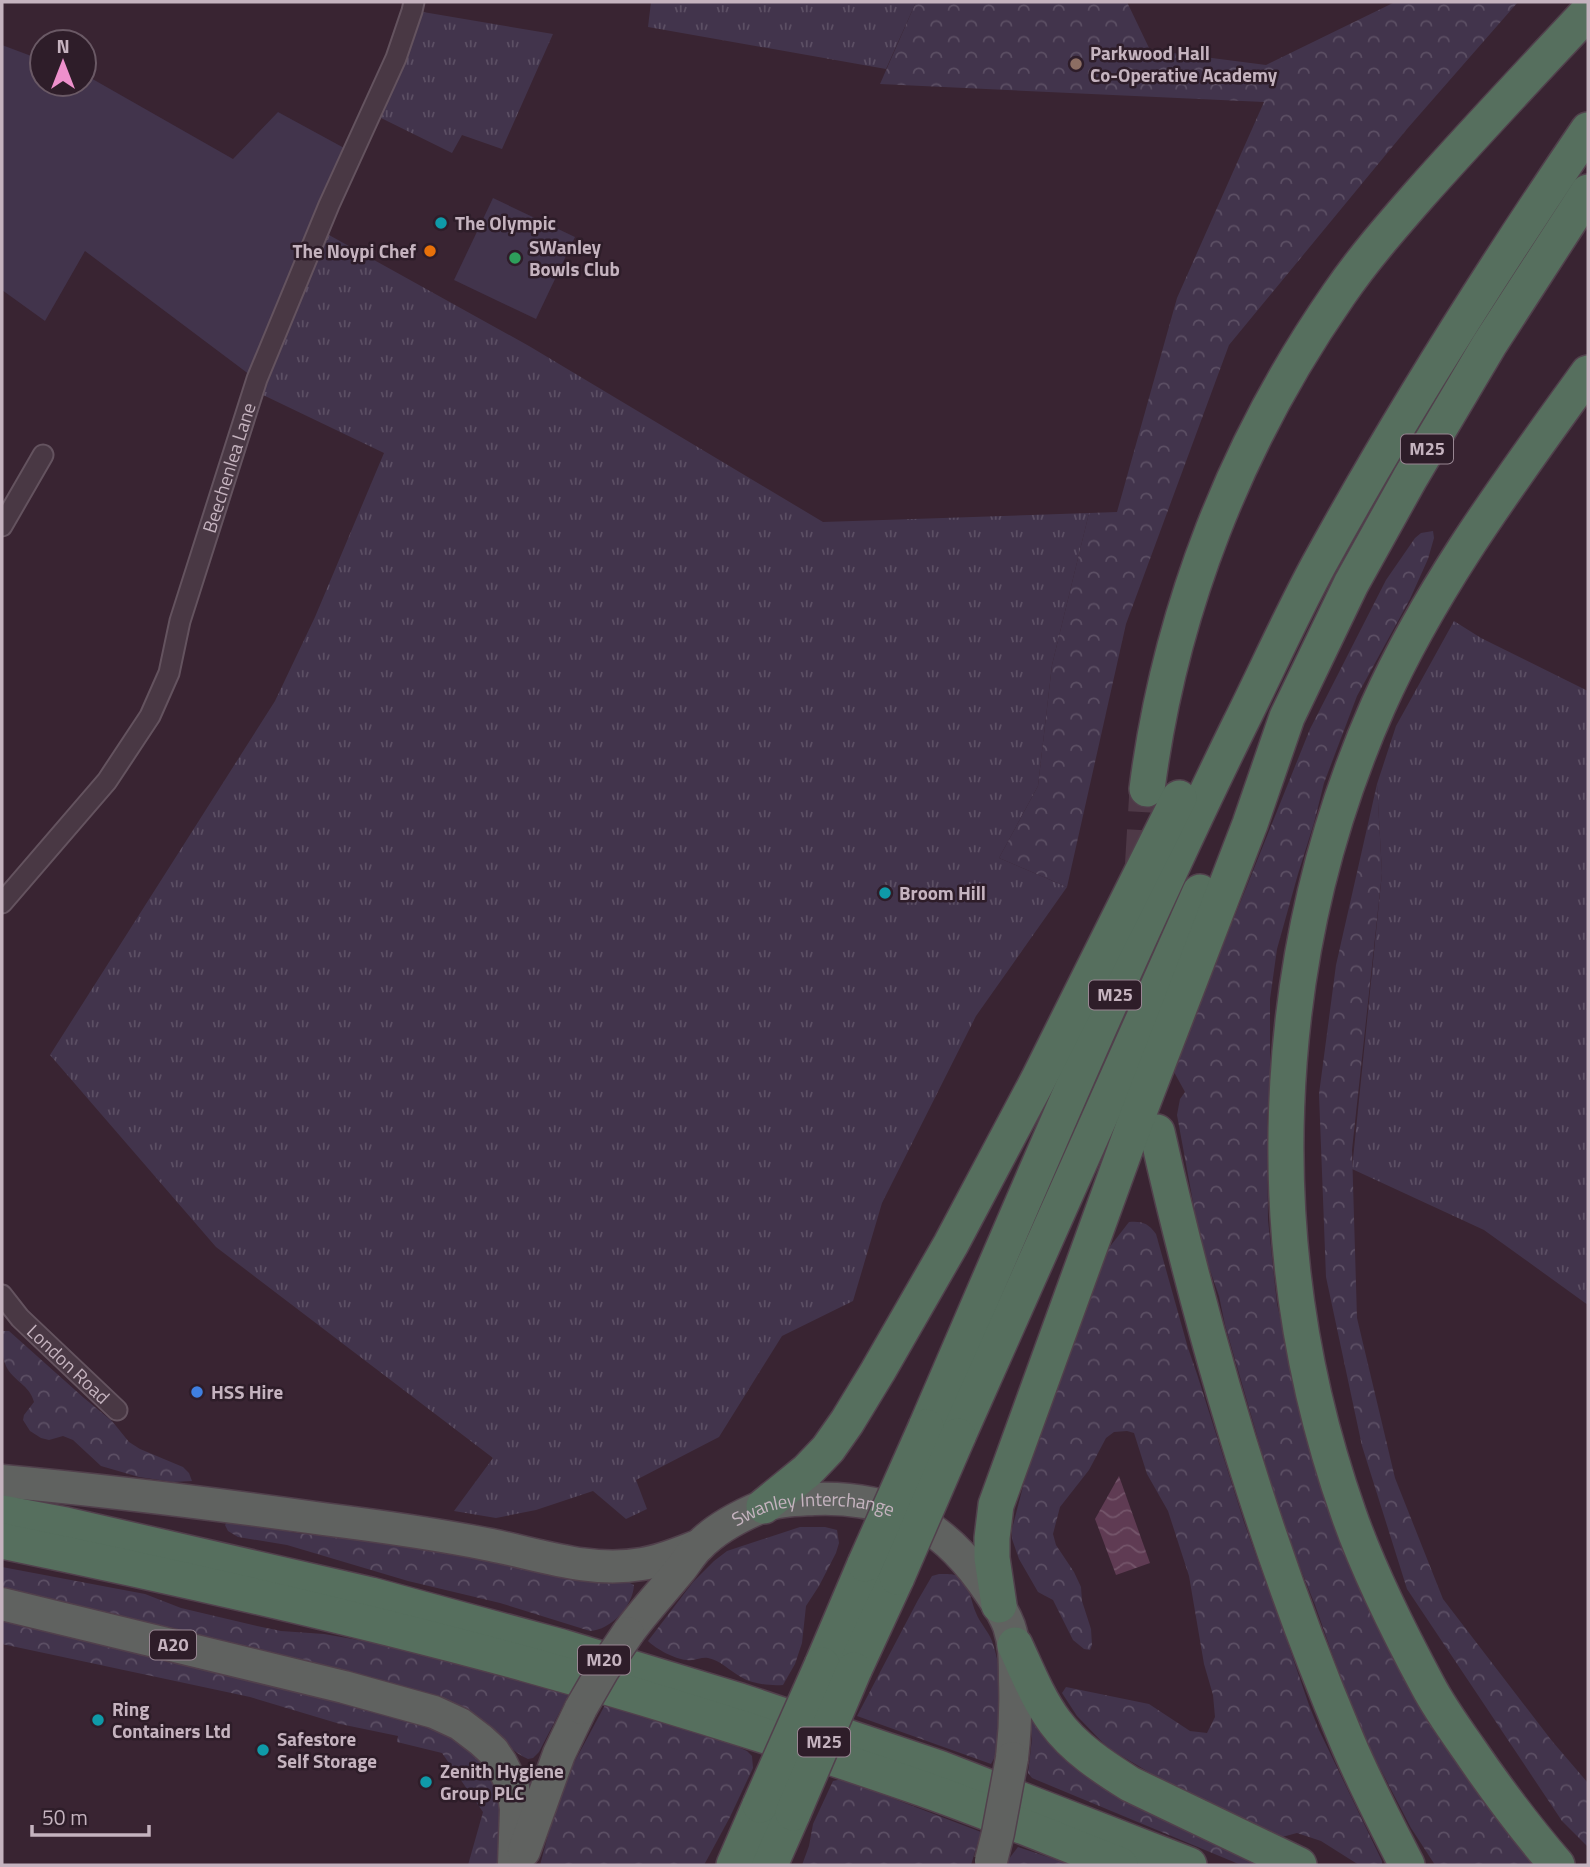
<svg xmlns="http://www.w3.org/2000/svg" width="1590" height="1867" font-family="'Titillium Web',sans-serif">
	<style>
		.grass { fill: url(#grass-tufts) }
		.forest { fill: url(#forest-crowns) }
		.park { fill: #42344c }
		.water { fill: url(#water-waves) }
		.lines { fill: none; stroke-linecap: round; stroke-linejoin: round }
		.motorway-tunnel { stroke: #4e3947; stroke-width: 35; stroke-dasharray: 35 18; stroke-linecap: butt }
		.minor-casing { stroke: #64535f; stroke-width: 23 }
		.trunk-casing { stroke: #51404c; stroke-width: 35 }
		.motorway-casing { stroke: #51404c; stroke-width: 38 }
		.minor { stroke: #493844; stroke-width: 19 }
		.trunk { stroke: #606260; stroke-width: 32 }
		.motorway { stroke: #566f5e; stroke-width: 35 }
		.trunk-bridge-casing { stroke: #51404c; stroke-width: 35; stroke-linecap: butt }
		.motorway-bridge-casing { stroke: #51404c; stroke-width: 38; stroke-linecap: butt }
		.trunk-bridge { stroke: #606260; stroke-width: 32 }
		.motorway-bridge { stroke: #566f5e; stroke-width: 35 }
		.education-dot { fill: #8d6e63; stroke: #2e1d29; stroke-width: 2.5 }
		.culture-dot { fill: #0f9aa8; stroke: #2e1d29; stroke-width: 2.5 }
		.food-dot { fill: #e8710a; stroke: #2e1d29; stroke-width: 2.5 }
		.leisure-dot { fill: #2e9e5b; stroke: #2e1d29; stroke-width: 2.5 }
		.shop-dot { fill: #3f7fe0; stroke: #2e1d29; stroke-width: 2.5 }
		.labels { text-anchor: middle; stroke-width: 5; stroke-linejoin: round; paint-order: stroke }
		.shield { fill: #2e1d29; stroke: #988692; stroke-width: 2 }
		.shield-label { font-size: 18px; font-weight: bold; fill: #c5b3bf }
		.poi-label { font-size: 19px; font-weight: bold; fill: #c5b3bf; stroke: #2e1d29; text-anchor: start }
		.street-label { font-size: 19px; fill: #c5b3bf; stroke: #2e1d29 }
	</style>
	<defs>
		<pattern id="grass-tufts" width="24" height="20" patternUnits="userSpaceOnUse" patternTransform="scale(1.75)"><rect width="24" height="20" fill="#42344c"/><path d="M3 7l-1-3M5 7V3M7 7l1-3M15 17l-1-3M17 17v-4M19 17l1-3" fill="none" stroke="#5c4f64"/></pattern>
		<pattern id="forest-crowns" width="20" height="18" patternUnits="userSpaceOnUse" patternTransform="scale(1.75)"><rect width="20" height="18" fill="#42344c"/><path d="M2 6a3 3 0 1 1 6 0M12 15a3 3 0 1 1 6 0" fill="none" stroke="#5c4f64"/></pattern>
		<pattern id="water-waves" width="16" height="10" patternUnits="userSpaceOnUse" patternTransform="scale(1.75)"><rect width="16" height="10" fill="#5f3b53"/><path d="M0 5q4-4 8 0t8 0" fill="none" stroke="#74556a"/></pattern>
	</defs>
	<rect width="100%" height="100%" fill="#392432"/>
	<g class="grass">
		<path d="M651,2h265l-30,67 -238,-42z"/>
		<path d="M423,12l130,22 -51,115 -40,-14 -10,18 -73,-36z"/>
		<path d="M329,235l200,111 294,176 266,-9 -37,152 -14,121 -39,72 68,29 -91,129 -94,187 -29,98 -71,35 -63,101 -83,43 11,29 -21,10 -33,-28 -57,19 -40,8 -42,-7 39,-53 -277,-211 -166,-192 225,-354 40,-84 69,-164 -123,-59 19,-50z"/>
		<path d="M1454,621l27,17 107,53v614l-104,-75 -132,-61 30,-296 -5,-89 19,-58z"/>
	</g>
	<g class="forest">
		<path d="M916,2h211l23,48 116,15 129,-63h123l-111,127 -178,216 -103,279 -59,263 -68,-29 39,-72 14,-121 37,-152 28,-1 60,-214 87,-196 -384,-18z"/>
		<path d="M1433,531l1,7 -6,21 -18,40 -53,97 -33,87 -10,40 -16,51 -21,75 -7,50v53l1,28 -4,39 1,101 9,84 20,84 192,419 45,58h-99l-24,-37 -54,-104 -42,-119 -33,-83 -57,-197 -6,-29 -14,-40 -10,-43 -18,-98 3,-16 5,-7 -11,-20 1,-7 135,-336 76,-149 29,-42 6,-5z"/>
		<path d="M1377,784l5,89 -30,277 5,168 38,160 48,121 109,142 36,42v64l-26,-26 -155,-232 -45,-143 -36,-169 -7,-183 17,-129z"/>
		<path d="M1129,1222c13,-1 19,1 27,12l32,114 9,26 47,148 20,56 21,49 3,17 21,61 10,25 63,131v4h-23l-38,-24 -24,-8 -15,4 -7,-2 -106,-51 -56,-33 -10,-8 -26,-27 -15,-23 4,-6 83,17 41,27 17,2 8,-16 -2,-22 -9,-31 -15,-88 -21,-65 -21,-37 -13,-41 -7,-2 -13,1 -8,6 -17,32 -29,37 -7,27 3,11 18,27 7,15 1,14 9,28 1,16 -2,5 -6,-1 -11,-9 -20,-40 -15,-8 -19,-33 -7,-20v-10l21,-81 54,-141 10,-33 11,-25z"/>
		<path d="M2,1331h7l75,67 28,23 17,21 11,7 43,18 6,6 3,8 -19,1 -34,-5 -38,-11 -28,-26 -10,-4 -14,4 -8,-2 -11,-7 -7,-11 1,-5 10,-13c-4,-17 -21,-21 -28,-36 -5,-11 -4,-23 -4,-35z"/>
		<path d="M228,1521l12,1 56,11 42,4 147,19 143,26 6,3c-1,21 -23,45 -44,46l-90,-28 -92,-22 -121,-36 -49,-8 -10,-6 -3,-6z"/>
		<path d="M800,1527h25l12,3 2,13 -3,10 -17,33 -13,20 -4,37 -7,21 -12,21c-13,1 -31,-1 -42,-8 -11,-6 -21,-17 -33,-19 -6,-1 -11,2 -16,2 -13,2 -36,-11 -44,-19l45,-59 21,-21 13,-10z"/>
		<path d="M2,1567l143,27 36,14 76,18 24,5 43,3 69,12 176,48 -30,58 -6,6 -5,1c-20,-8 -30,-29 -48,-41 -11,-8 -24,-11 -36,-19l-442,-110z"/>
		<path d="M939,1574c7,0 16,-1 22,4 9,8 10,24 15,35 4,10 12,18 16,28 11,31 18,95 -1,123l-134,-48 61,-116 14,-24z"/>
		<path d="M2,1617l424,104 40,20 29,39 6,22 -2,63h-31l15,-53 -41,-59 -45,-11 1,-6 -58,-12 -90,-27 -248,-53z"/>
		<path d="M605,1705l85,20 57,26 5,5 1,12 -23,49 -26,48h-164l21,-78z"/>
		<path d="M1035,1715l232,150h-26l-209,-87 -4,-5 4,-34 -2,-21z"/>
		<path d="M842,1779l139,53 -10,33h-169l7,-19 4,-22 20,-43z"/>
		<path d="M1018,1847l54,18h-65l1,-5z"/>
	</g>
	<g class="park">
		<path d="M2,45l40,15v24h42v-9l5,2 144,82 45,-47 68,37 -96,226 -165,-124 -40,70 -43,-31z"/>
		<path d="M493,198l82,39 -39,82 -82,-39z"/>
	</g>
	<path class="water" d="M1119,1476l31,87 -34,12 -21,-56z"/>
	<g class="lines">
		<path class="motorway-tunnel" d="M1146,1024l-4,-58 -1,-77 6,-100"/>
		<defs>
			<g id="minor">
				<path d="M2,526l41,-71"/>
				<path id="s1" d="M2,903l105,-122 43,-65 19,-43 11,-52 77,-242 72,-174 67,-147 16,-47 2,-9"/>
				<path id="s2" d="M2,1295l18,23 97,92"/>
			</g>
			<g id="trunk">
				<path d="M2,1481c107,10 214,23 321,38 56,7 113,15 168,26 50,10 99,28 151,19 20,-3 38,-11 56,-18"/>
				<path d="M2,1604l342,83 90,25 26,12 21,16 12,11 8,12 12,24 3,22 -2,56"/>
				<path id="s3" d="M628,1633c16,-22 34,-41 51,-62 7,-8 12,-18 20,-25 16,-17 41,-30 62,-39 17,-7 35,-7 53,-8 73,-3 125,22 168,82 10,14 21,29 27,45 6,18 6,35 6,53 1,27 0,53 -3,79"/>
				<path d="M524,1851l35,-97 22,-46"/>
			</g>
			<g id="motorway">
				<path d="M1147,789c23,-179 89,-347 192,-495 24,-35 52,-67 80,-99 55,-62 112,-122 169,-183"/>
				<path d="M1157,1132c47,208 107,413 190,609 18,43 39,83 60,124"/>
				<path d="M926,1427c102,-235 201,-473 314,-703 26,-52 50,-106 78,-158 82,-150 174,-295 270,-436"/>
				<path d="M958,1436l242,-544"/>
				<path d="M764,1506l43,-35 21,-22 19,-27 31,-51 73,-127 87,-164 141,-282"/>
				<path d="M2,1513l64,12 305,70 191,52 178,54 199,67 250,97"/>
				<path d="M2,1541c175,36 352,76 524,123 130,36 259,77 386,121 70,24 139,53 208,80"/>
				<path d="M999,1605l-7,-47v-20l4,-33 137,-377 117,-304 37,-107 64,-133 59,-106 79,-133 99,-153"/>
				<path d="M1015,1645c12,26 23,54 40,77 19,26 48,45 75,62l169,81"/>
				<path d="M822,1665l43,-101"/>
				<path d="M854,1670l43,-93"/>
				<path d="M734,1865l26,-60"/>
				<path d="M770,1865l23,-52"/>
				<path d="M1557,1865c-32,-37 -61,-76 -89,-117 -14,-20 -29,-41 -40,-62 -29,-54 -59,-114 -79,-171 -93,-262 -83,-555 29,-809 54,-121 133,-226 210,-333"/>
			</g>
		</defs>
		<use href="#minor" class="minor-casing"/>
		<use href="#trunk" class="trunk-casing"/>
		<use href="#motorway" class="motorway-casing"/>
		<use href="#minor" class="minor"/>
		<use href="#trunk" class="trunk"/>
		<use href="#motorway" class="motorway"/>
		<defs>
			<g id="trunk-bridge">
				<path d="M581,1708l22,-38 25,-37"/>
				<path d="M991,1861l7,-28 14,-75"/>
			</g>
			<g id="motorway-bridge">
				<path d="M865,1564l61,-137"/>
				<path d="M897,1577l61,-141"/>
				<path d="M760,1805l62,-140"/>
				<path d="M793,1813l61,-143"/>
			</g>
		</defs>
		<use href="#trunk-bridge" class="trunk-bridge-casing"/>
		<use href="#motorway-bridge" class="motorway-bridge-casing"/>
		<use href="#trunk-bridge" class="trunk-bridge"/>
		<use href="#motorway-bridge" class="motorway-bridge"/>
	</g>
	<circle class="education-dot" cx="1076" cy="64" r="7"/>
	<g class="culture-dot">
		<circle cx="441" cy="223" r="7"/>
		<circle cx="885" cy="893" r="7"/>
		<circle cx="98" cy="1720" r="7"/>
		<circle cx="263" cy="1750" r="7"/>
		<circle cx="426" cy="1782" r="7"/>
	</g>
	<circle class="food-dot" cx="430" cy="251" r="7"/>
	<circle class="leisure-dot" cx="515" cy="258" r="7"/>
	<circle class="shop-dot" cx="197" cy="1392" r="7"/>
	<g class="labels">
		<g class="shield">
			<rect x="1401" y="434.5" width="52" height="29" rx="5"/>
			<rect x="1089" y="980.5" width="52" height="29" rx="5"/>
			<rect x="150" y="1630.5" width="46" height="29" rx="5"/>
			<rect x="578" y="1645.5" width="52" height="29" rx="5"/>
			<rect x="798" y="1727.5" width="52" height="29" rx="5"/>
		</g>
		<g class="shield-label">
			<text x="1427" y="455">M25</text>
			<text x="1115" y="1001">M25</text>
			<text x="173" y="1651">A20</text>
			<text x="604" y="1666">M20</text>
			<text x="824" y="1748">M25</text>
		</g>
		<g class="poi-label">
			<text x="1090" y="60">Parkwood Hall<tspan x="1090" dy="22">Co-Operative Academy</tspan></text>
			<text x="455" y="230">The Olympic</text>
			<text x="529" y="254">SWanley<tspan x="529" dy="22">Bowls Club</tspan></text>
			<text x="416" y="258" text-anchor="end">The Noypi Chef</text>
			<text x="899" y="900">Broom Hill</text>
			<text x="211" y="1399">HSS Hire</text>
			<text x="112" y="1716">Ring<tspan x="112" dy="22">Containers Ltd</tspan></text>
			<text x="277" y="1746">Safestore<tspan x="277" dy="22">Self Storage</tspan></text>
			<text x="440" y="1778">Zenith Hygiene<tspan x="440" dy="22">Group PLC</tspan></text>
		</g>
		<g class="street-label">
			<text dy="7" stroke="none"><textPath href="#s1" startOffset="500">Beechenlea Lane</textPath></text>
			<text dy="7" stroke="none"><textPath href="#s2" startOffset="96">London Road</textPath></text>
			<text dy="7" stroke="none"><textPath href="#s3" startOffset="238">Swanley Interchange</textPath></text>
		</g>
	</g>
	<rect width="1590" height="1867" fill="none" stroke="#c5b3bf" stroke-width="7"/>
	<g transform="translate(63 63)"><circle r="33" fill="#2e1d29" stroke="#6a5965" stroke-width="2"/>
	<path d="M0-5L12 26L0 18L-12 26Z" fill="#ee90cc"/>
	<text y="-10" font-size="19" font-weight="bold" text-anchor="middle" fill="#c5b3bf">N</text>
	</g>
	<path d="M32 1825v10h117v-10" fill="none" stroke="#c5b3bf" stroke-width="3.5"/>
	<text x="42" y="1825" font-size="21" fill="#c5b3bf" stroke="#2e1d29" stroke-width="5" paint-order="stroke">50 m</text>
</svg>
